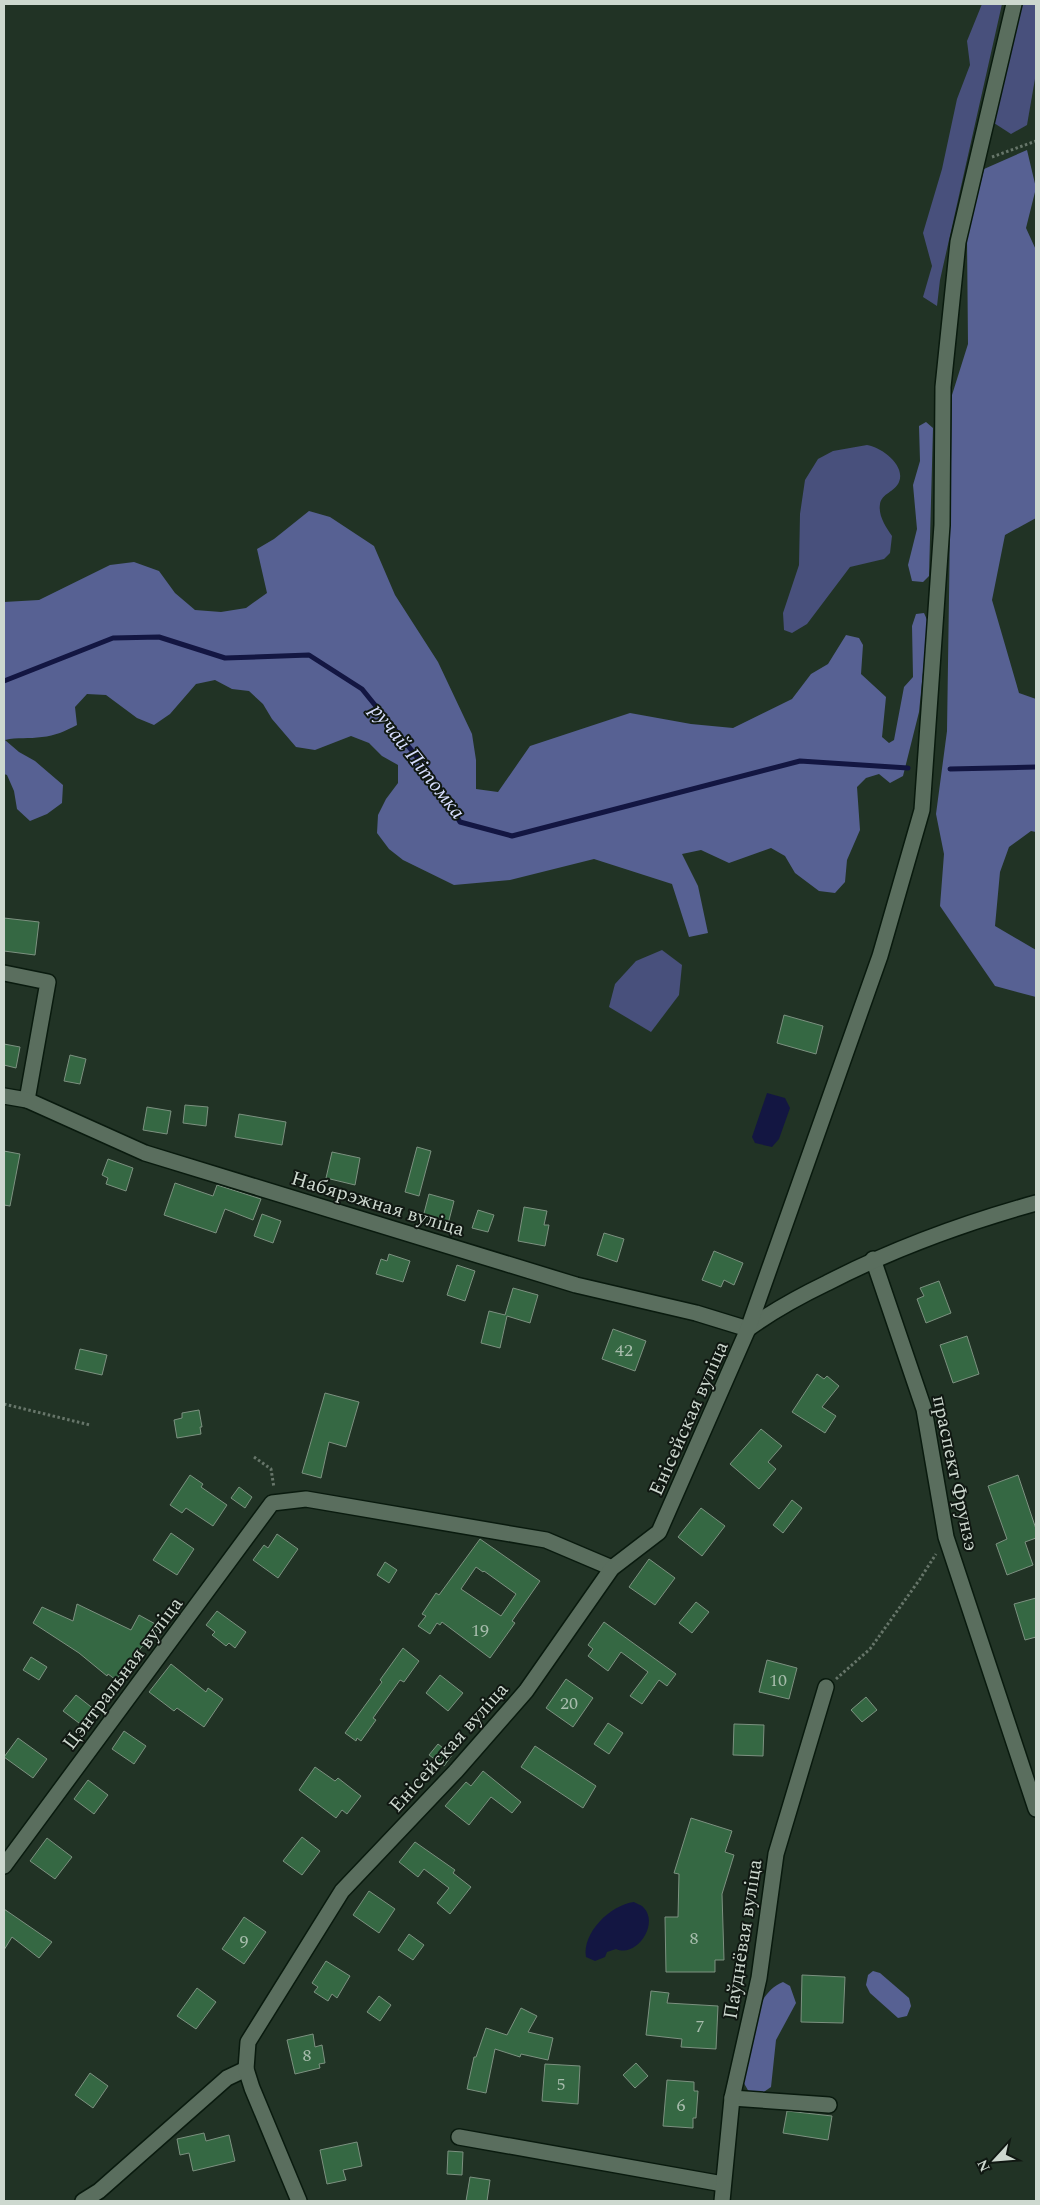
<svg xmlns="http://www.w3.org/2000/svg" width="1040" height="2205" font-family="Spectral,serif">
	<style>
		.green { fill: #48507c }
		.forest { fill: #576193 }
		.water { fill: #131642 }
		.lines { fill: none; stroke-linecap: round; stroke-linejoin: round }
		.stream { stroke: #131642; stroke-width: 5 }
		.building { fill: #356843; stroke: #7c9180; fill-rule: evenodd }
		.minor-casing { stroke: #091a0e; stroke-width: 18 }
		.path { stroke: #67766a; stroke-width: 3; stroke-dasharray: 2.5 2.5; stroke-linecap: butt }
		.minor { stroke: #5a6e5e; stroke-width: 15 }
		.labels { text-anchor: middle; stroke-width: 4; stroke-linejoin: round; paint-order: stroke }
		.number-label { font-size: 18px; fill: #a7bcac }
		.street-label { font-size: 20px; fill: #cdd8cf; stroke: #101812 }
		.water-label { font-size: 21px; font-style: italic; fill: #d7defe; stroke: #101812 }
	</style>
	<rect width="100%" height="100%" fill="#213325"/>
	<g class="green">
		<path d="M982,4h20l-62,276 -3,26 -14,-9 9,-31 -9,-33 19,-64 15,-70 13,-34 -3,-24z"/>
		<path d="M1022,4h14v69l-9,52 -16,9 -17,-11z"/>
		<path d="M867,445c14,2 39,20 32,37 -4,10 -17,11 -19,22 -2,12 6,23 12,32l-2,17 -6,6 -34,8 -43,57 -15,9 -8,-3 -1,-17 16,-48 1,-51 5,-34 13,-21 15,-8z"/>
		<path d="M662,950l20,15 -3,30 -28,37 -42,-25 6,-23 21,-23z"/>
	</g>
	<g class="forest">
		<path d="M1027,150l9,38 -10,40 10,22v268l-31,17 -13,65 27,93 17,6v133l-5,-1 -22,16 -9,25 -5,54 41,24v47l-41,-11 -55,-80 4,-52 -8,-40 11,-83 5,-336 16,-51 -1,-106 17,-69z"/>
		<path d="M926,422l7,6 -4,148 -6,6 -11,-1 -4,-16 9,-36 -4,-44 7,-24 -1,-35z"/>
		<path d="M309,511l21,6 44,29 21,49 43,67 34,72 4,26v29l22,3 32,-46 100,-33 61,11 42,4 59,-29 19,-25 17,-10 18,-29 13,3 4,7 -2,29 25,23 -4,40 7,6 5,-3 10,-53 9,-10 -1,-51 4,-12 8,-1 4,9 -9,90 -16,64 -13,7 -11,-9 -13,4 -9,9 3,43 -13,30 -2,22 -10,11 -16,-2 -24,-18 -10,-17 -14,-8 -42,15 -28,-13 -19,4 16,32 10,47 -19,4 -17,-53 -78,-25 -84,21 -56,5 -51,-25 -14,-11 -12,-16 1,-18 8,-16 12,-16v-18l-16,-9 -13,-13 -18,-7 -36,14 -19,-3 -24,-28 -9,-15 -14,-13 -17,-2 -17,-9 -19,4 -26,30 -16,11 -17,-7 -31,-23 -19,-1 -12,13 2,18c-12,6 -22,11 -35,12 -13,2 -25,0 -37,3l14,12 16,9 28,24 -1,18 -15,11 -17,7 -13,-12 -3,-18 -7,-16 -3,-1v-172l35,-2 71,-35 24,-3 25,9 16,22 20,17 26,2 25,-4 21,-15 -10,-44 17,-10z"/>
		<path d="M873,1971l7,2 29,25 2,8 -4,10 -9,2 -28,-25 -4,-8 2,-10z"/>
		<path d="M783,1982l7,4 6,17 -20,37 -5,47 -10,7 -12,-2 -8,-14c6,-30 11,-84 42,-96z"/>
	</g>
	<g class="water">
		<path d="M767,1093l18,5 5,10 -11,31 -7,8 -17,-4 -3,-6z"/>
		<path d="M634,1902c3,2 8,3 10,6 15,16 -7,50 -28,41l-9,3 -2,5 -10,4 -9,-4c-4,-24 24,-52 48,-55z"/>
	</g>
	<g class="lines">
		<g class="stream">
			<path d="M4,681l109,-43 46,-1 66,21 84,-3 53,34 68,84 30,49 52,14 288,-75 108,7"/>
			<path d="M950,769l86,-2"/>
		</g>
	</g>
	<g class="building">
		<path d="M4,918l35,4 -4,33 -31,-4z"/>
		<path d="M784,1015l39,11 -7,28 -39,-11z"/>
		<path d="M4,1044l16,3 -4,21 -12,-3z"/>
		<path d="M70,1055l16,4 -6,25 -16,-3z"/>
		<path d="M185,1105l23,2 -2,19 -23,-3z"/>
		<path d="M147,1107l24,4 -4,23 -24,-4z"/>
		<path d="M239,1114l47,8 -4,23 -47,-8z"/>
		<path d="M417,1147l14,4 -12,45 -14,-4z"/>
		<path d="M4,1151l16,3 -10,52 -6,-1z"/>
		<path d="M332,1152l28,6 -5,27 -29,-7z"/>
		<path d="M108,1159l25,9 -7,23 -20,-7 2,-6 -6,-3z"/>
		<path d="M175,1183l38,13 4,-11 44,14 -8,21 -28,-11 -9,24 -52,-18z"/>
		<path d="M429,1194l25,7 -6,23 -25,-7z"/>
		<path d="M524,1207l23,4 -3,14h5l-4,21 -27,-5z"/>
		<path d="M478,1210l16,5 -6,17 -16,-4z"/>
		<path d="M262,1214l19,7 -8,22 -19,-7z"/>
		<path d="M604,1233l20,6 -7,23 -20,-7z"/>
		<path d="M714,1251l29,12 -9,22 -10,-5 -3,7 -19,-7z"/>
		<path d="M389,1254l21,7 -7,21 -27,-8 5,-15 6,2z"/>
		<path d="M457,1265l18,6 -10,30 -18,-6z"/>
		<path d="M939,1281l12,32 -25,10 -9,-24 7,-3 -4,-8z"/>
		<path d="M513,1288l25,7 -8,28 -23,-7 -7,32 -19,-5 8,-32 16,4z"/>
		<path d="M613,1329l33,12 -11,30 -33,-12z"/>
		<path d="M967,1336l12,38 -26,9 -13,-38z"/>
		<path d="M80,1349l27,6 -5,20 -27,-6z"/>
		<path d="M817,1374l7,5 3,-3 12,10 -17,21 14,9 -11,17 -33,-21z"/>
		<path d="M325,1393l34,9 -13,45 -17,-5 -8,36 -19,-5z"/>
		<path d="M199,1410l3,17h-2l1,7 -24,4 -3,-18 8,-2v-5z"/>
		<path d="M761,1429l21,17 -14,16 8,7 -17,20 -29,-25z"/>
		<path d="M190,1475l13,9 -2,3 26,18 -14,21 -27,-18 -4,5 -12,-8z"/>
		<path d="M1018,1475l18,54v9l-11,4 8,23 -26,10 -11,-31 11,-5 -19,-53z"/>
		<path d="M239,1487l13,10 -7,11 -14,-10z"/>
		<path d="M792,1500l10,8 -19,25 -10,-8z"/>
		<path d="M701,1508l24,18 -23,30 -24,-19z"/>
		<path d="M171,1533l23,16 -17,26 -24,-15z"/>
		<path d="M277,1534l21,15 -20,29 -25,-18 11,-15 4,3z"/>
		<path d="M480,1539l60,42 -28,40 3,2 -25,35 -48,-36 -2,3 -3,-2 -7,11 -12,-8 8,-10 -4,-2 14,-21 3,2zM476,1567l7,5 1,-1 32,23 -15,22 -40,-27z"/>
		<path d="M649,1559l26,19 -20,27 -26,-18z"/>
		<path d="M385,1562l12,8 -8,13 -12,-8z"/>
		<path d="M1036,1598v39l-11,3 -11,-36z"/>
		<path d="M696,1602l13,10 -17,21 -13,-10z"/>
		<path d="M77,1604l54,26 8,-15 20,11 -8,15 -3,-2 -32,41 -8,-6 -1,2 -28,-23 -46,-30 9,-16 31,14z"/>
		<path d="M217,1611l29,21 -11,16 -6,-5 -3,3 -14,-11 3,-3 -9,-7z"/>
		<path d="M604,1622l72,52 -9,12 -8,-6 -17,24 -12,-8 18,-24 -27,-20 -13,19 -20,-15 5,-7 -5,-4z"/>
		<path d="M403,1648l16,13 -15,21 -4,-2 -27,38 3,2 -15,21 -4,-3 -1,3 -11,-8 37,-51 -2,-2z"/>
		<path d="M31,1657l16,10 -8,13 -16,-10z"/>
		<path d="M767,1660l30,8 -8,31 -30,-7z"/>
		<path d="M171,1664l35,28 2,-4 15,11 -19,28 -27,-19 -3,3 -25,-19z"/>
		<path d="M440,1675l23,18 -15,18 -22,-18z"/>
		<path d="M566,1679l27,19 -20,29 -27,-19z"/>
		<path d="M76,1695l19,15 -12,16 -20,-15z"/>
		<path d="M866,1697l11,13 -15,12 -11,-12z"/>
		<path d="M608,1723l15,10 -14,21 -15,-10z"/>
		<path d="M734,1724l30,1 -1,31 -30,-1z"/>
		<path d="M124,1731l22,15 -12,18 -22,-15z"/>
		<path d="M18,1738l29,21 -14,19 -29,-21z"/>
		<path d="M438,1744l14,11 -8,11 -15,-11z"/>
		<path d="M535,1746l61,40 -13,22 -62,-41z"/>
		<path d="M315,1767l20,14 3,-3 23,18 -14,18 -5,-4 -6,8 -37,-28z"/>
		<path d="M483,1771l38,31 -9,11 -21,-16 -22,28 -24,-19 21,-24 5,4z"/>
		<path d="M88,1780l20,15 -14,19 -20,-15z"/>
		<path d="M691,1818l41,13 -7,21 9,3 -12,39 2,66h-9v12h-49l-1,-55h13l1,-43 -5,-1z"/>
		<path d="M302,1837l18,14 -18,24 -19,-14z"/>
		<path d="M47,1838l25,19 -17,22 -25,-18z"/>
		<path d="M415,1842l40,28 -2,3 18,14 -21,27 -13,-11 12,-15 -25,-19 -6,8 -19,-15z"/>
		<path d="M369,1891l26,18 -16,24 -26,-18z"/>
		<path d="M4,1909l48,33 -13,16 -27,-21 -8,13z"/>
		<path d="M244,1917l22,15 -22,32 -22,-15z"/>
		<path d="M409,1934l15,11 -11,15 -15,-10z"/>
		<path d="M326,1961l24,15 -13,22 -5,-4 -4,7 -14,-9 4,-5 -6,-4z"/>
		<path d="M802,1975l43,2 -2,46 -42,-1z"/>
		<path d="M197,1988l19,14 -20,27 -19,-13z"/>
		<path d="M651,1991l18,2 -2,10 51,3 -2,43 -35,-2 1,-8 -36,-4z"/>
		<path d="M379,1996l12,9 -11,16 -13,-9z"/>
		<path d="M521,2008l16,8 -9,16 25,6 -5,22 -27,-6 -1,3 -25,-8 -9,44 -19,-4 7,-32h2l10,-29 21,7z"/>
		<path d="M313,2034l2,13 7,-2 3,18 -6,1 1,4 -25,6 -8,-34z"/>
		<path d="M636,2063l12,13 -13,12 -12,-13z"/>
		<path d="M545,2064l35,2 -2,38 -36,-3z"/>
		<path d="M90,2073l18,13 -15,22 -18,-13z"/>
		<path d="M667,2080l27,2v9h4l-2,27h-3v10l-30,-2z"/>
		<path d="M787,2111l45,5 -4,24 -45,-7z"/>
		<path d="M204,2133l2,8 23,-6 6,26 -42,10 -4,-18 -9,2 -3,-16z"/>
		<path d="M357,2142l5,24 -19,4 3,10 -19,4 -7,-34z"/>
		<path d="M448,2151l15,1 -1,23 -15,-1z"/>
		<path d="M470,2177l20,3 -3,21h-21z"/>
	</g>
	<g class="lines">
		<defs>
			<g id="minor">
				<path d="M4,973l44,9 -21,118"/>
				<path d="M4,1096l23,4 118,53 431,132 120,28 52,16"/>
				<path d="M873,1259l51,150 22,128 90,272"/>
				<path d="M748,1329c26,-19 50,-32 79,-46 66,-34 137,-60 209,-80"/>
				<path d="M4,1866l268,-363 34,-4 240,41 66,28"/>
				<path d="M732,2098l97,7"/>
				<path d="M459,2137l264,47"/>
				<path d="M83,2201l16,-10 128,-113 19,-9"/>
				<path d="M299,2201l-47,-113 -6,-19 2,-27 94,-151 114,-120 70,-80 86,-123 47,-36 89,-203 132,-373 42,-146 20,-285 1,-138 15,-145 56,-238"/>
				<path d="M722,2201l10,-103 27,-120 17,-124 50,-167"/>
			</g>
		</defs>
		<use href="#minor" class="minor-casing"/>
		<g class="path">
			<path d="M992,157l44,-16"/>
			<path d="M4,1404l86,21"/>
			<path d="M254,1457l17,12 3,19"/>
			<path d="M836,1679l34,-30 50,-70 16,-25"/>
		</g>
		<use href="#minor" class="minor"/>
	</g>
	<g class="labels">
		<g class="number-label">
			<text x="624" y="1356">42</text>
			<text x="480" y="1636">19</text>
			<text x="778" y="1686">10</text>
			<text x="569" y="1709">20</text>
			<text x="694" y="1944">8</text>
			<text x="244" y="1947">9</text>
			<text x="700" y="2032">7</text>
			<text x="307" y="2061">8</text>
			<text x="561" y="2090">5</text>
			<text x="681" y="2111">6</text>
		</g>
		<g class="street-label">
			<text transform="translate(378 1203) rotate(17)" y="7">Набярэжная вуліца</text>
			<text transform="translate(688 1418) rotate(-66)" y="7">Енісейская вуліца</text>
			<text transform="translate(956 1473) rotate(78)" y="7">праспект Фрунзэ</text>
			<text transform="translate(122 1673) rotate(-53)" y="7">Цэнтральная вуліца</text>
			<text transform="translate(448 1747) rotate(-48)" y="7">Енісейская вуліца</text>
			<text transform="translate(742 1939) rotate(-81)" y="7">Паўднёвая вуліца</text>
		</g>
		<g class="water-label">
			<text transform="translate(418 761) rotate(52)" y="7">ручай Пітомка</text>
		</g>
	</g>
	<rect width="1040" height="2205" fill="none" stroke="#cdd8cf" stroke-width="10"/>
	<g transform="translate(995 2160) rotate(244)" stroke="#101812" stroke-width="4" paint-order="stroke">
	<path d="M0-4L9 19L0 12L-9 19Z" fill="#cdd8cf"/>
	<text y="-8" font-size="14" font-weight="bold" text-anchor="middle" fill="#cdd8cf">N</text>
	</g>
</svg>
